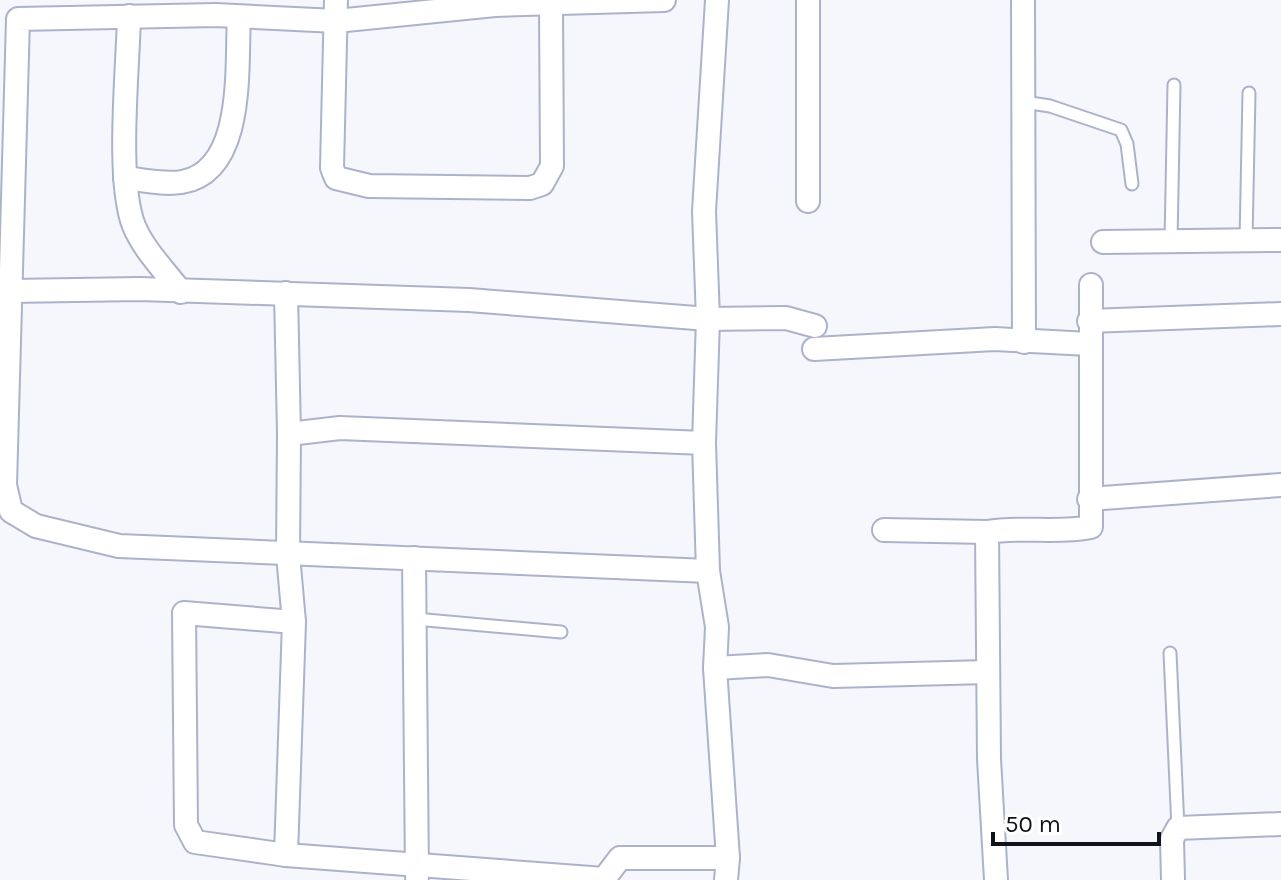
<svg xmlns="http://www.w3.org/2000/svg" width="1281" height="880" font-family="Karla,sans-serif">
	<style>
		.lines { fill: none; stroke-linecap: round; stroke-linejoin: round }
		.service-casing { stroke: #acb2ca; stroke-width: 15 }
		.minor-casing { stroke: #acb2ca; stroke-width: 26 }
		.service { stroke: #fff; stroke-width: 11 }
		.minor { stroke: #fff; stroke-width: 22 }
	</style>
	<rect width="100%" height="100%" fill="#f6f7fc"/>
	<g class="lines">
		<defs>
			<g id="service">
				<path d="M1024,102l26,4 71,24 6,14 5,40"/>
				<path d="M1246,241l3,-148"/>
				<path d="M1171,242l3,-157"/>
				<path d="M415,619l146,13"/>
				<path d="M1170,653l8,175"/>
			</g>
			<g id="minor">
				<path d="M336,0l-4,168 4,10 33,8 161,2 12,-4 10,-18 -1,-160"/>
				<path d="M664,0l-169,5 -159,16 -120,-6 -198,4 -13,466 6,26 25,15 83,20 589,25"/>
				<path d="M717,0l-13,211 4,108 -4,124 4,128 9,56 -2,41 13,190 -2,22"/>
				<path d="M808,0v201"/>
				<path d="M1023,0l1,342"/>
				<path d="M129,16c-1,52 -13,165 5,210 10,24 31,45 47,66"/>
				<path d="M125,178c18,2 38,7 57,4 64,-11 54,-117 57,-165"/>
				<path d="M1103,242l178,-2"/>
				<path d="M10,291l130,-2 329,11 239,19 78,-1 29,8"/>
				<path d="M286,293l3,141"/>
				<path d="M1089,321l192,-7"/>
				<path d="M814,349l181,-10 94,5"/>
				<path d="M704,443l-364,-15 -51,6 -1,121 6,67 -8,233 318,24 16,-21h108"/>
				<path d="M1089,499l192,-14"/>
				<path d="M884,530l103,2"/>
				<path d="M414,558l3,319"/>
				<path d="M715,668l53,-3 65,11 155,-4"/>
				<path d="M286,855l-91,-13 -9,-17 -2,-212 110,9"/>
				<path d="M996,880l-7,-121 -2,-227c35,-6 68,2 104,-5v-242"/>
				<path d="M1173,880l-1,-41 6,-11 103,-4"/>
			</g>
		</defs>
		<use href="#service" class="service-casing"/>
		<use href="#minor" class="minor-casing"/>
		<use href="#service" class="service"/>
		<use href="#minor" class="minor"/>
	</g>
	<path d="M993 832v12h166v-12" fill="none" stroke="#11131b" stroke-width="4"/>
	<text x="1005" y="832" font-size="24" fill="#11131b" stroke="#ffffff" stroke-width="6" paint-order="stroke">50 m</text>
</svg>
